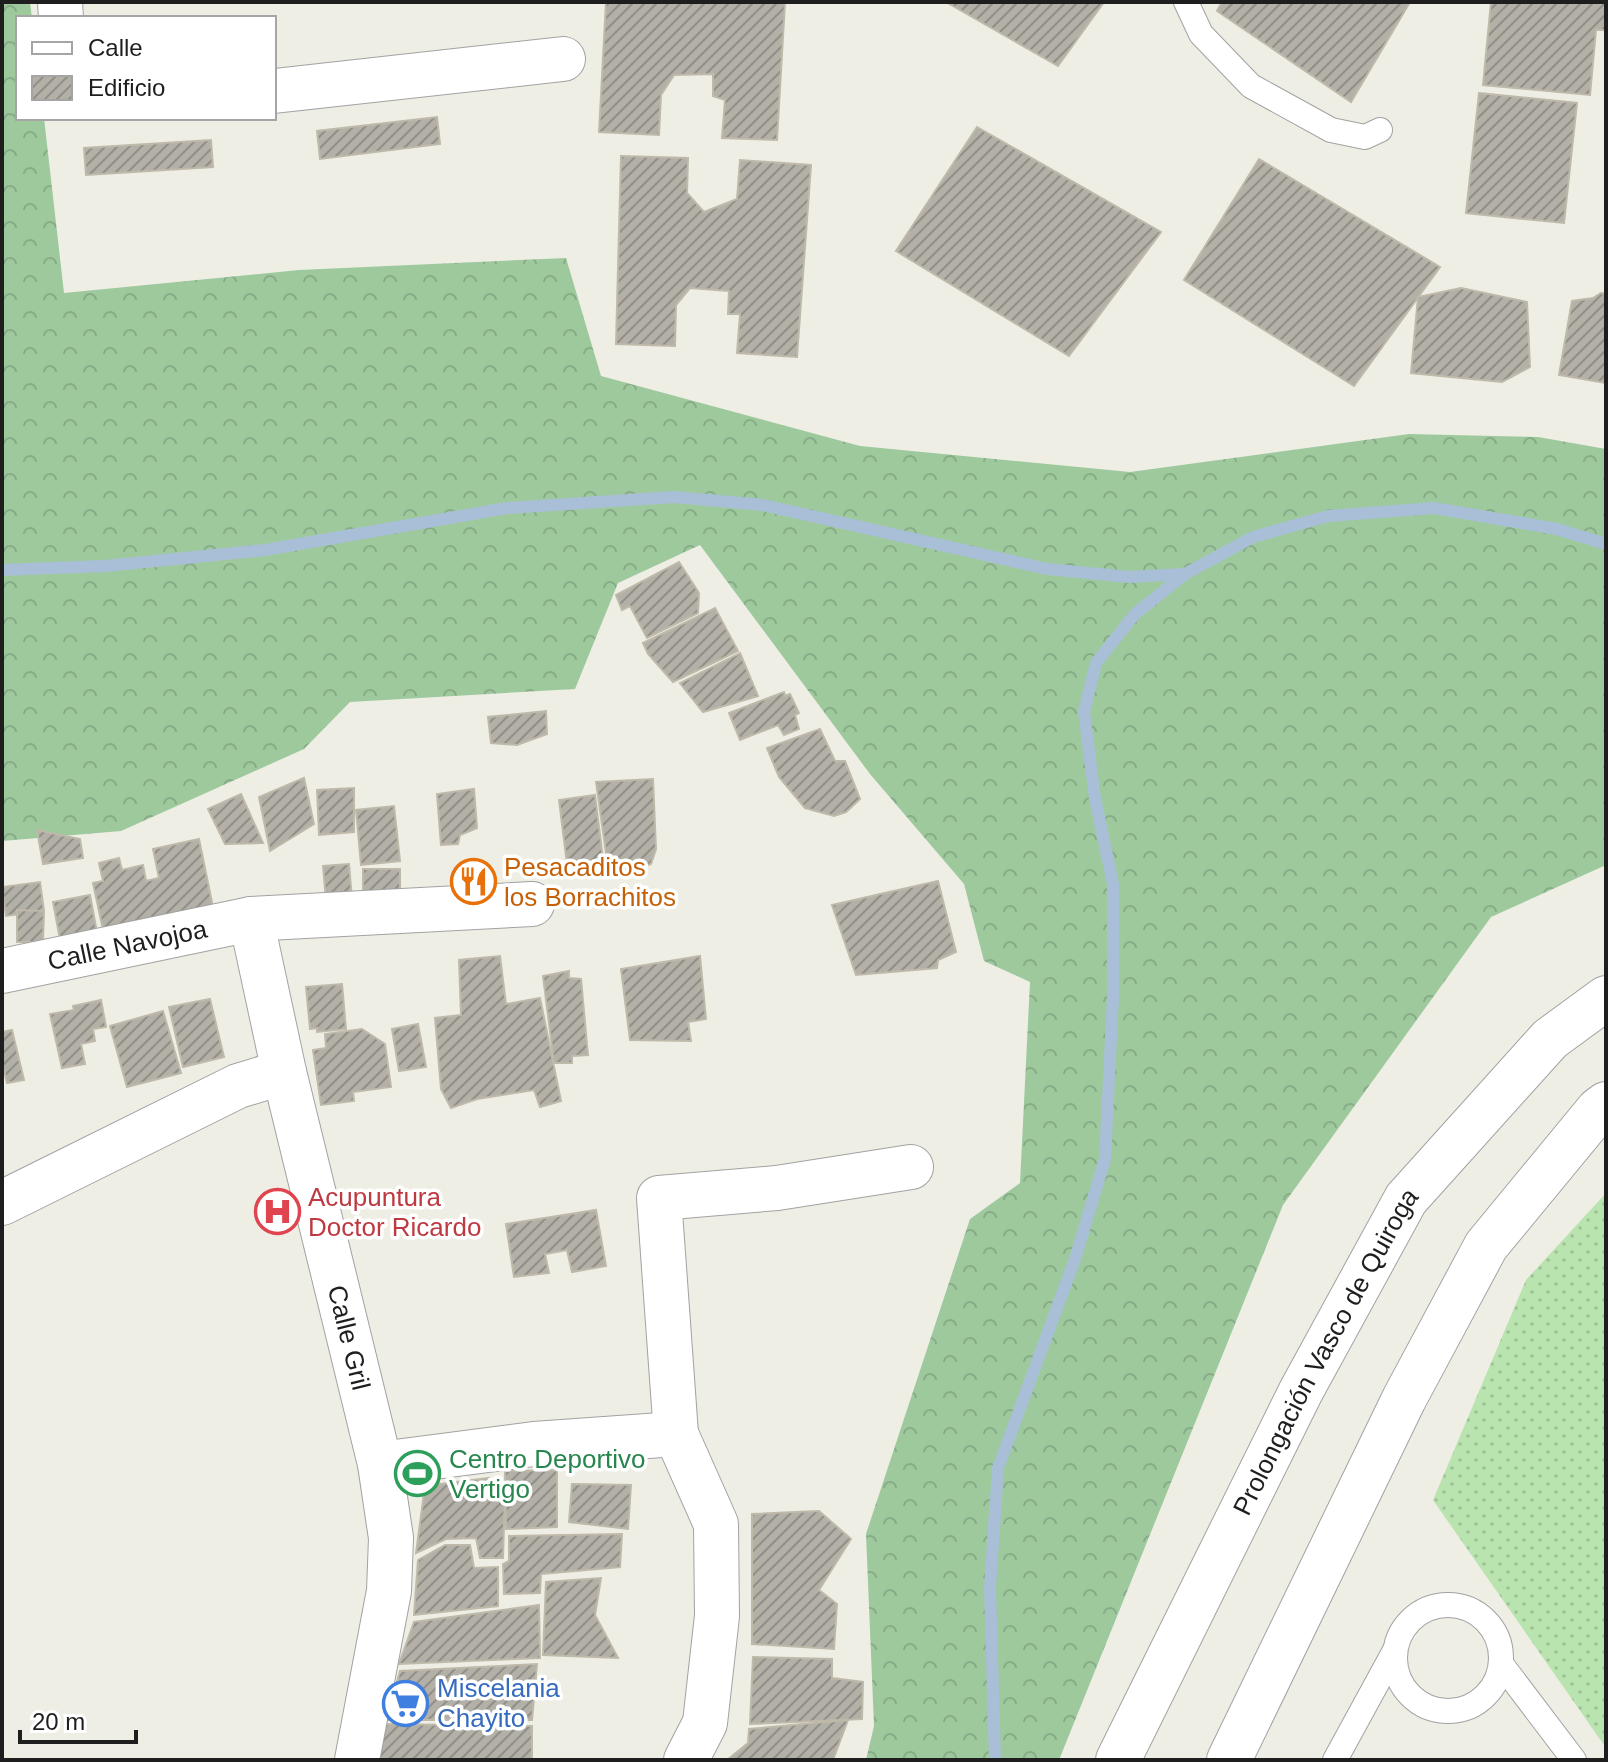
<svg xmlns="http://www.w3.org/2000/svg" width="1608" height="1762" font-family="Arial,sans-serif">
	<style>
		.grass { fill: url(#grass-dots) }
		.forest { fill: url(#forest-crowns) }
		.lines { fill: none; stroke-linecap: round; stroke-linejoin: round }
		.stream { stroke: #a9bfd8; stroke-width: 12 }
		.building { fill: url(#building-hatch); stroke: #beb9a9; stroke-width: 2 }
		.service-casing { stroke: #a2a2a2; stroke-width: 26 }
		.minor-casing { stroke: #a2a2a2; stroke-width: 46 }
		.tertiary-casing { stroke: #a2a2a2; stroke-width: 46 }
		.service { stroke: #fff; stroke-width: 24 }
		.minor { stroke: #fff; stroke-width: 44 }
		.tertiary { stroke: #fff; stroke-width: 44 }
		.labels { text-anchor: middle; stroke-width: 7; stroke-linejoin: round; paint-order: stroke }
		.food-label { font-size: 26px; fill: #c56008; stroke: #fff; text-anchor: start }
		.street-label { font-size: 26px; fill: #1e1e1e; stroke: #fff }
		.health-label { font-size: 26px; fill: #be3a42; stroke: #fff; text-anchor: start }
		.leisure-label { font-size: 26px; fill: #27864d; stroke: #fff; text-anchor: start }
		.shop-label { font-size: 26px; fill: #366cbe; stroke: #fff; text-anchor: start }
	</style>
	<defs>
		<pattern id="grass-dots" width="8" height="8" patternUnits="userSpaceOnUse" patternTransform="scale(2)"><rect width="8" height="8" fill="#b9e4af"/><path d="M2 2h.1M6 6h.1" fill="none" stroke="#9fc396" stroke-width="1.8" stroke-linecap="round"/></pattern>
		<pattern id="forest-crowns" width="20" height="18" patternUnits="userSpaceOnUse" patternTransform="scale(2)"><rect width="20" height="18" fill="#9dc99d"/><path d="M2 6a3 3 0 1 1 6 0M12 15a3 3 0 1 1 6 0" fill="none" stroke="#87ac87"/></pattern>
		<pattern id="building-hatch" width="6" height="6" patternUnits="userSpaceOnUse" patternTransform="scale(2)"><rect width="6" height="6" fill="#b3b0a8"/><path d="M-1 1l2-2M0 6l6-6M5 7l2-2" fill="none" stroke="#918f88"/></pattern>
	</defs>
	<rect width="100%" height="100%" fill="#eeeee5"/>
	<path class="grass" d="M1606,1193v555l-173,-248 93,-220z"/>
	<path class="forest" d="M2,2h28l2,16h-14v100h26l20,175 235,-23 267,-12 35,118 259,70 270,26 279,-38 129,3 68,12v416l-115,52 -208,288 -224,555h-193l8,-34 -8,-192 104,-315 50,-36 10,-201 -46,-21 -20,-77 -94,-110 -170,-229 -82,38 -43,106 -225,13 -46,47 -183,82 -119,10z"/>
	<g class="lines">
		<g class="stream">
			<path d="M2,570l103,-4 160,-16 242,-42 167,-11 89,8 284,64 82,8 56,-3"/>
			<path d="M995,1760l-5,-172 8,-120 77,-209 30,-100 8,-162v-113l-18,-86 -11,-86 12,-49 39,-49 50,-40 68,-37 75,-21 106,-8 123,21 49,15"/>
		</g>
	</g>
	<g class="building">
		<path d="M606,2h179l-8,138 -55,-2 3,-38 -12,-4v-22l-39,1 -13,20 -2,40 -60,-3z"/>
		<path d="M946,2h158l-46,64z"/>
		<path d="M1222,2h188l-59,100 -134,-91z"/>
		<path d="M1491,2h115v28h-10l-6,65 -107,-10z"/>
		<path d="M1479,93l98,10 -13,120 -98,-10z"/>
		<path d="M437,117l3,27 -120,15 -3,-28z"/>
		<path d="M977,127l184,105 -92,124 -173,-105z"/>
		<path d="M211,140l2,27 -127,8 -2,-27z"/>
		<path d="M621,156l67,2 -1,35 17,19 33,-13 3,-39 71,5 -14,192 -60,-4 3,-39h-12l1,-23 -39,-3 -14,17 -1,41 -59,-2z"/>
		<path d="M1259,159l181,108 -86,119 -170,-106z"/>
		<path d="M1461,288l66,14 3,65 -28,15 -91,-9 7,-76z"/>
		<path d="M1601,293l5,1v89l-47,-8 13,-74 21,-3z"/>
		<path d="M679,562l20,31 -1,20 -51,25 -17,-32 -8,4 -6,-15z"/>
		<path d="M715,608l23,43 -65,31 -25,-28 -5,-11z"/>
		<path d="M740,653l18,43 -55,16 -23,-29z"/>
		<path d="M784,692l1,4 5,-2 9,19 -4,2 4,14 -15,6 -6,-10 -38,15 -11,-27z"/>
		<path d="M546,711l1,23 -30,11 -26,-2 -3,-26z"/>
		<path d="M820,729l15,32h10l15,38 -14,13 -12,4 -29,-8 -26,-31 -12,-29z"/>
		<path d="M304,778l10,46 -44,27 -11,-54z"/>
		<path d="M653,779l3,70 -5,15 -22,8 -22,-12 -11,-78z"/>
		<path d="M354,788v44l-35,3 -2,-45z"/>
		<path d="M474,789l3,39 -17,7 -2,9 -17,1 -4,-51z"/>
		<path d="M241,794l22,49 -38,1 -17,-35z"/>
		<path d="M595,795l8,64 -36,5 -8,-64z"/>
		<path d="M394,806l6,55 -39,4 -5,-55z"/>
		<path d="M37,830l43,9 3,19 -40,6z"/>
		<path d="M199,839l16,78 -110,22 -12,-56 10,-2 -4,-18 20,-5 3,12 21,-5 3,16 13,-3 -6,-29z"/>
		<path d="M349,864l3,35 -26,1 -3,-34z"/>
		<rect x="363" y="869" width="37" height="22"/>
		<path d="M938,881l18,71 -18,8 -1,8 -81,7 -24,-70z"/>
		<path d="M40,882l4,29 -38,5 -4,-29z"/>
		<path d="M90,895l8,43 -37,7 -8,-43z"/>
		<path d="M17,910l27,1 -1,31h-26z"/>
		<path d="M500,956l6,48 34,-6 21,103 -21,6 -6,-17 -57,9 -26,9 -10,-19 -6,-71 26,-3 -2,-55z"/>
		<path d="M700,956l6,63 -18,3 3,19 -61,-1 -9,-71z"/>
		<path d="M569,971v7l12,1 7,76 -16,1v7h-18l-11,-87z"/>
		<path d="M342,984l4,45 -29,3v-4l-7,1 -4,-42z"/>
		<path d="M210,999l14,58 -41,10 -14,-60z"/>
		<path d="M101,1000l5,27 -13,2 2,12 -14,3 4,20 -23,4 -12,-54 24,-4 -1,-4z"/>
		<path d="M163,1011l18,62 -54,14 -17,-61z"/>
		<path d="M418,1024l8,43 -27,4 -7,-42z"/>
		<path d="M362,1029l23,15 6,43 -38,5 1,9 -33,4 -8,-55 13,-2 -1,-14z"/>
		<path d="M12,1030l12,50 -17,3 -5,-22v-29z"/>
		<path d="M596,1210l10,56 -34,6 -5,-22 -22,4 4,19 -35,4 -8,-53z"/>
		<path d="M557,1470v57l-51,2 -1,-58z"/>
		<path d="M489,1478l-5,10 21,2 -2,68h-23l-4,-20 -30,1 -30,14 9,-67z"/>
		<path d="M572,1484l59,1 -3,44 -59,-7z"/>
		<path d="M819,1511l32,28 -32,51 18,14 -3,45 -82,-5v-130z"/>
		<path d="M622,1534l-2,33 -79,7 -1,19 -36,1 -1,-30 6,-3v-25z"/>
		<path d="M445,1545h25l4,23 24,-1v39l-84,9 4,-55z"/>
		<path d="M601,1578l-6,37 23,43 -75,-3 3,-73z"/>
		<path d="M539,1605l1,53 -141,6 15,-42z"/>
		<path d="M753,1657l79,2v19l31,4 -1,37 -112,5z"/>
		<path d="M537,1664l-5,56h-146l14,-49z"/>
		<path d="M848,1720l-15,40h-106l21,-17 1,-14z"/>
		<path d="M384,1724l148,2v34h-158z"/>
	</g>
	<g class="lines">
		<defs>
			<g id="service">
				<path d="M1186,2l15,32 50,52 80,44 34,7 15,-7"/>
				<circle cx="1448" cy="1658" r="53"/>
				<path d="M1502,1665l72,95"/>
				<path d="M1335,1760l59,-108"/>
			</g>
			<g id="minor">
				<path d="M60,2l1,16"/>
				<path d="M274,91l289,-32"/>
				<path id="s1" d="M251,919l33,153 96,392 11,74 -2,53 -32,169"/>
				<path id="s2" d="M2,971l249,-52 281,-15"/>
				<path d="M2,1203l236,-117 46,-14"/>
				<path d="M380,1464l154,-20 142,-10"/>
				<path d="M686,1760l19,-37 12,-107 -1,-92 -40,-90 -17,-236 118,-10 134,-21"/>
			</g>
			<g id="tertiary">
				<path id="s3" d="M1118,1760l183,-369 105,-192 144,-160 56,-41"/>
				<path d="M1229,1760l175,-361 82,-153 112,-136 8,-6"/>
			</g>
		</defs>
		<use href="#service" class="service-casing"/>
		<use href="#minor" class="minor-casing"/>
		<use href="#tertiary" class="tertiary-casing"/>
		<use href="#service" class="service"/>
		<use href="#minor" class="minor"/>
		<use href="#tertiary" class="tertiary"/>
	</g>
	<defs>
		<symbol id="restaurant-ring" viewBox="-11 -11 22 22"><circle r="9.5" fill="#fff" stroke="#e8710a" stroke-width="1.5"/><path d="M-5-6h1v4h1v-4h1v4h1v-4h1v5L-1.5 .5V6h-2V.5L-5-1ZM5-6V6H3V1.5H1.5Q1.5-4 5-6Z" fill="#e8710a"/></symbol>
		<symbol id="hospital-ring" viewBox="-11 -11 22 22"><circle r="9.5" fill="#fff" stroke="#e0444e" stroke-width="1.5"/><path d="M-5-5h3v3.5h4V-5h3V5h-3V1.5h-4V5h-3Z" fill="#e0444e"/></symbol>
		<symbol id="stadium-ring" viewBox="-11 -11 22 22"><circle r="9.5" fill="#fff" stroke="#2e9e5b" stroke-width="1.5"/><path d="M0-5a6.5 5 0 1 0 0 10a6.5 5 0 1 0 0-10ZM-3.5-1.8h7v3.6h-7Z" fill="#2e9e5b"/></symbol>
		<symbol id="supermarket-ring" viewBox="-11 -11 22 22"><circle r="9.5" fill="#fff" stroke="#3f7fe0" stroke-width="1.5"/><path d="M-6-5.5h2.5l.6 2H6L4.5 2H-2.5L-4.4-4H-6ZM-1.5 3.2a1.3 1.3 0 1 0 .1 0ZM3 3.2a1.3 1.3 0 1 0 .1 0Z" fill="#3f7fe0"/></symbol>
	</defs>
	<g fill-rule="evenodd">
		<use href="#restaurant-ring" x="448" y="856" width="51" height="51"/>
		<use href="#hospital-ring" x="252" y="1186" width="51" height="51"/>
		<use href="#stadium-ring" x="392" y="1448" width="51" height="51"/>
		<use href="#supermarket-ring" x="380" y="1678" width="51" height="51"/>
	</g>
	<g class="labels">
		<g class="food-label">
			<text x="504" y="876">Pesacaditos<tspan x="504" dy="30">los Borrachitos</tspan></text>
		</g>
		<g class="street-label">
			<text dy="9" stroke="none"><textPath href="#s2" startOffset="128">Calle Navojoa</textPath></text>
			<text dy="9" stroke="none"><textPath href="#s1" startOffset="430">Calle Gril</textPath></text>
			<text dy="9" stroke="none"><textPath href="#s3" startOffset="458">Prolongación Vasco de Quiroga</textPath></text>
		</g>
		<g class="health-label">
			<text x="308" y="1206">Acupuntura<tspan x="308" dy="30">Doctor Ricardo</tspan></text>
		</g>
		<g class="leisure-label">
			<text x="449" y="1468">Centro Deportivo<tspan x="449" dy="30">Vertigo</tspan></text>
		</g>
		<g class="shop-label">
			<text x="437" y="1697">Miscelania<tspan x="437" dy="30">Chayito</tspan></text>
		</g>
	</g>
	<rect width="1608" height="1762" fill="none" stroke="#1e1e1e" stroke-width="8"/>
	<rect x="16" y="16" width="260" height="104" fill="#ffffff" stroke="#a5a5a5" stroke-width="2"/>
	<rect x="32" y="42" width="40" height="12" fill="#ffffff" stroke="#a5a5a5" stroke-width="2"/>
	<text x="88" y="56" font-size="24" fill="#1e1e1e">Calle</text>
	<rect x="32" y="76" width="40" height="24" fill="url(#building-hatch)" stroke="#a5a5a5" stroke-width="2"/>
	<text x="88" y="96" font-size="24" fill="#1e1e1e">Edificio</text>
	<path d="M20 1730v12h116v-12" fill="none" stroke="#1e1e1e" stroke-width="4"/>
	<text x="32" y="1730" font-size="24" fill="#1e1e1e" stroke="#ffffff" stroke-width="6" paint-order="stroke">20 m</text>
</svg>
